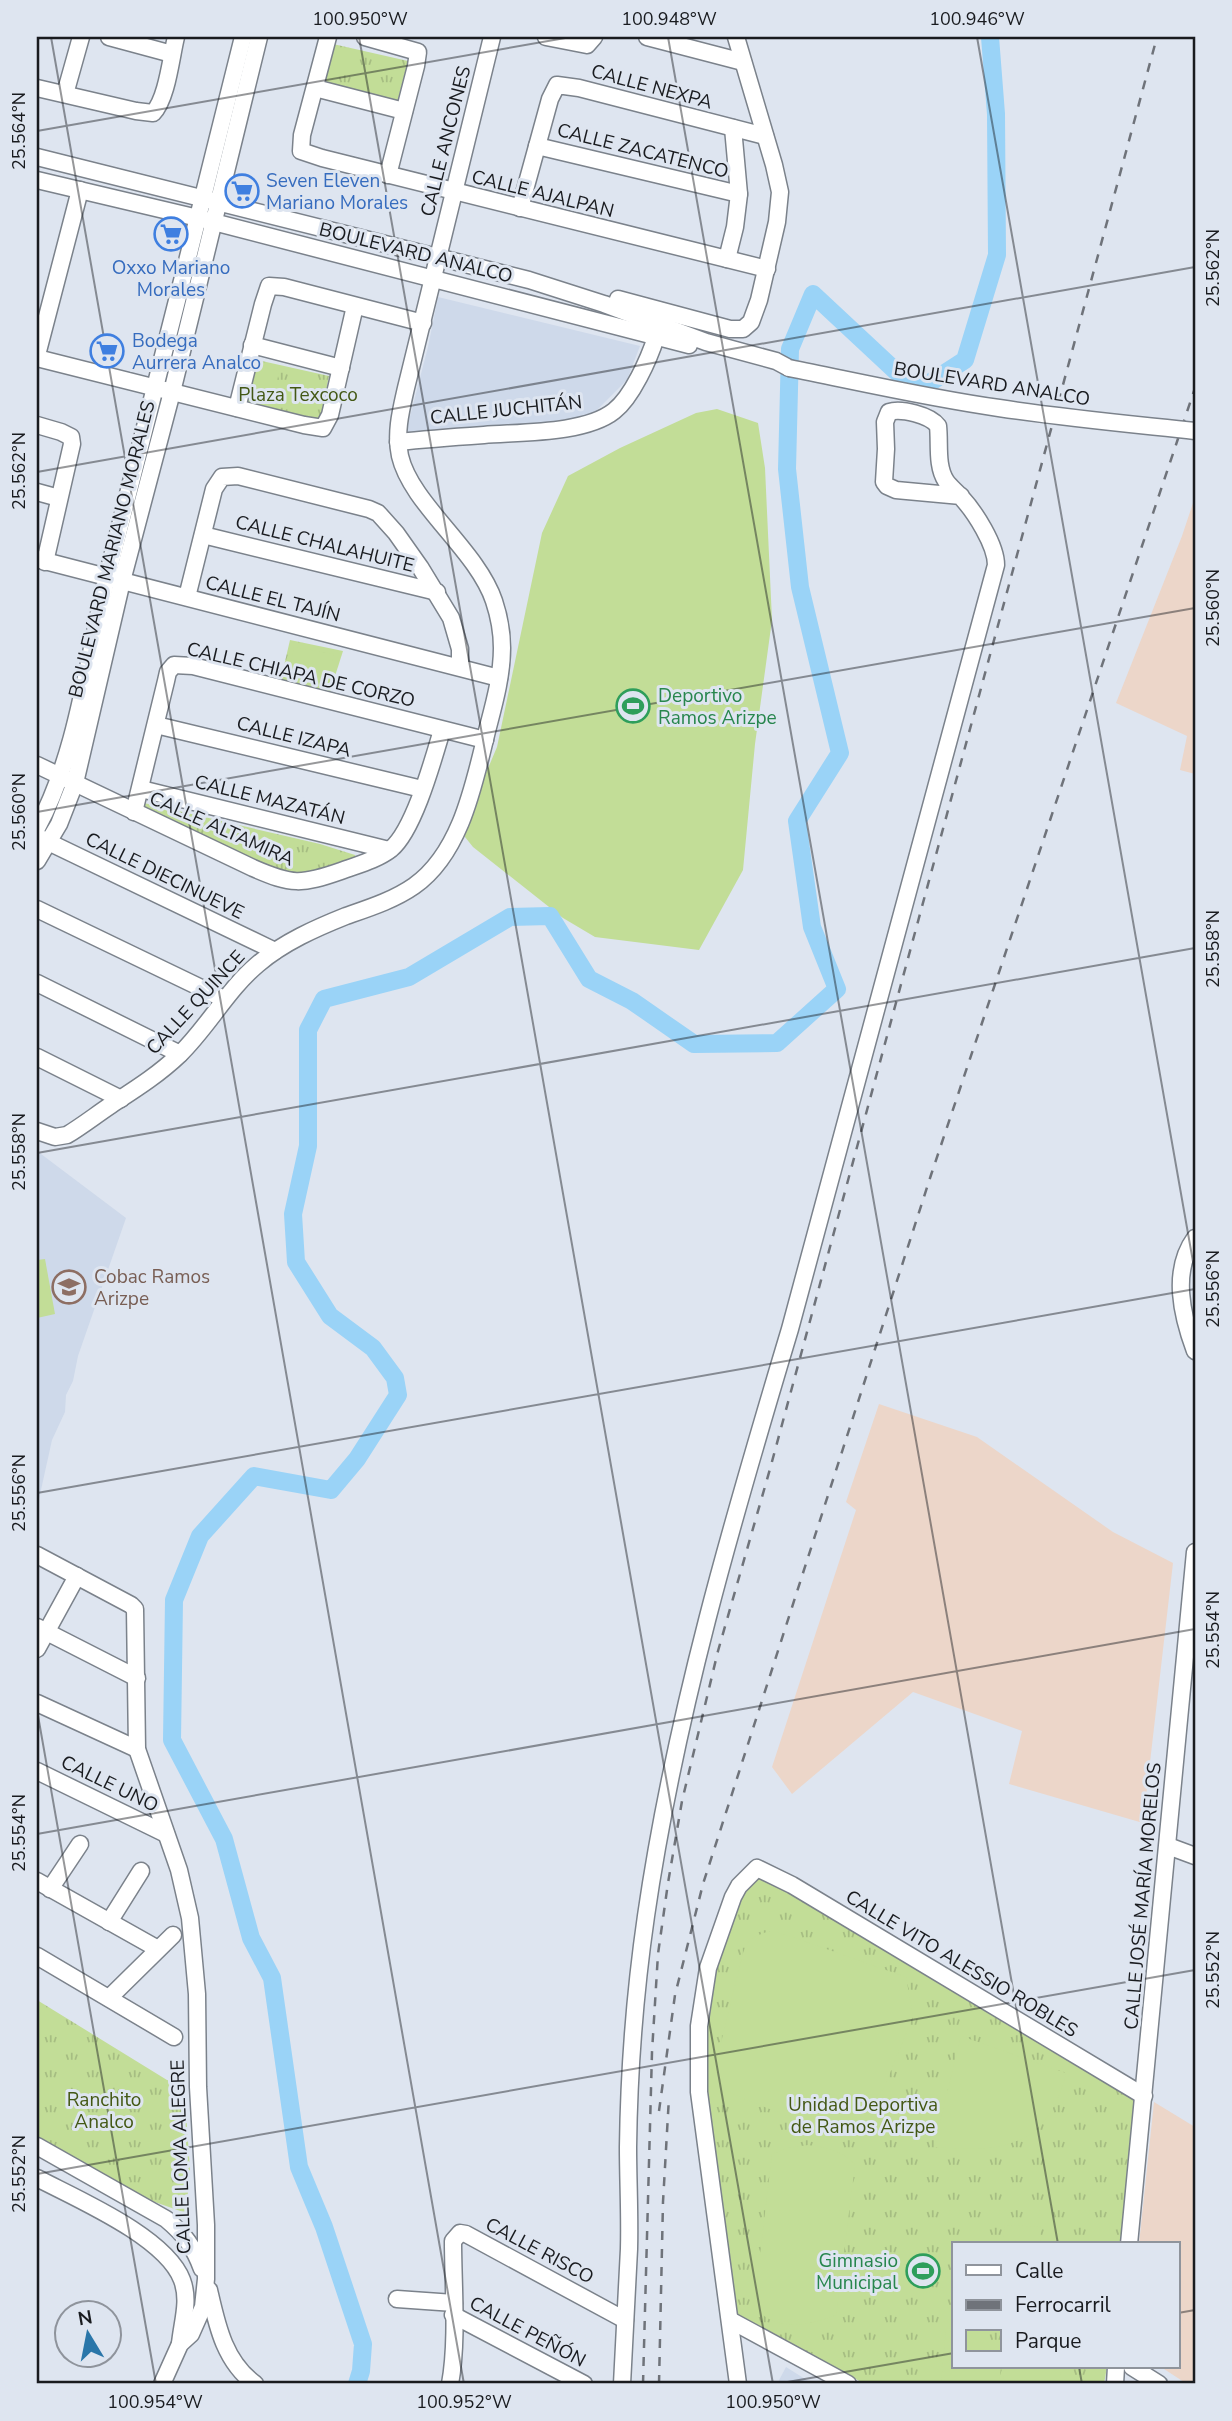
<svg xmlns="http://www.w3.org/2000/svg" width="1232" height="2421" font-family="'Nunito Sans',sans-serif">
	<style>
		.built { fill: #ced9ea }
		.industrial { fill: #ecd6c9 }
		.park { fill: url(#park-tufts) }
		.garden { fill: #c2dd97 }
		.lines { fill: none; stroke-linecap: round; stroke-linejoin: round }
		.river { stroke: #9ad3f7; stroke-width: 18 }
		.minor-casing { stroke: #7b828b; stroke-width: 19 }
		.minor { stroke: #fff; stroke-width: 16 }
		.rail { stroke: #6f737a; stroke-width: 2.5; stroke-dasharray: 9 9; stroke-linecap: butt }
		.minor-bridge-casing { stroke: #7b828b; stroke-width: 19; stroke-linecap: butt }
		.minor-bridge { stroke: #fff; stroke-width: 16 }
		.ticks { fill: none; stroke: #191b1f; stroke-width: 2; stroke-opacity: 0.45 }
		.labels { text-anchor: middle; stroke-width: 6; stroke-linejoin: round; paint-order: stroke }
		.street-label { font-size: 19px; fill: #191b1f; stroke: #dee5f0 }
		.shop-label { font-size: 19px; fill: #366cbe; stroke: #dee5f0; text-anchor: start }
		.park-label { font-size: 19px; fill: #435814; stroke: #dee5f0 }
		.leisure-label { font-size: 19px; fill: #27864d; stroke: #dee5f0; text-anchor: start }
		.education-label { font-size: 19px; fill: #785e54; stroke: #dee5f0; text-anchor: start }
		.neatline { fill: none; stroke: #191b1f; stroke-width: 2.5 }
		.ticks-label { font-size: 18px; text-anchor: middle; fill: #191b1f }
	</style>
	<defs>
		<pattern id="park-tufts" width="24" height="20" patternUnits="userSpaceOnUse" patternTransform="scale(1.75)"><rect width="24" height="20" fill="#c2dd97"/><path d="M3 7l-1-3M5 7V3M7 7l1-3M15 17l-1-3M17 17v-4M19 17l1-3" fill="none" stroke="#a6bd82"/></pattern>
	</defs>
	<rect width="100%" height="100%" fill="#dee5f0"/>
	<g class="built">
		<path d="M438,297l202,49 -13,34 -37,37 -95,11 -87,4v-8l20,-77z"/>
		<path d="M37,1151l89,67 -48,138 -5,25 -7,14 -1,17 -13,28 -15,68z"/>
		<path d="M786,2367l27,17h-36z"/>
	</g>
	<g class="industrial">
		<path d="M1195,497v277l-15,-4 7,-34 -71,-33 66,-167z"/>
		<path d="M879,1404l98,33 136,95 60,31 -30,260 -134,-39 13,-53 -109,-39 -121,102 -20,-27 84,-257 -10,-8z"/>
		<path d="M1154,2102l41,25v257h-8l-26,-17h17v-123h-39z"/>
	</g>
	<g class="park">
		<path d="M333,44l75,17 -11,42 -73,-18z"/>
		<path d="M253,359l76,17 -10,48 -80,-19z"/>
		<path d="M290,640l53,11 -14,44 -49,-12z"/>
		<path d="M144,803l176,41 35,11 2,7 -66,18 -152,-69z"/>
		<path d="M757,1871l383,228 -18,145h-168v123h153l-3,17h-239l-133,-71 -28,-206 4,-130 27,-80z"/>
		<path d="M37,2000l130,80 17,3 6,87 -4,43 -57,-20 -92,-54z"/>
	</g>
	<g class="garden">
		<path d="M256,365l23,6 -7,38 -27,-6z"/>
		<path d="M717,409l41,14 7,45 7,152 -17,124 -12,126 -44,80 -104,-13 -32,-19 -90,-71 -12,-15 36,-85 45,-214 26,-57 52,-28 76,-35z"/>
		<path d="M294,647l40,7 -6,23 -38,-9z"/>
		<path d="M45,1259l10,55 -18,4v-58z"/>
		<path d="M767,1932h11l128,45 7,39 -29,72 -25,28 -13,6 -61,-7 -43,-17 -15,-7 -9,-9 -2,-19 27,-110c4,-13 11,-17 24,-21z"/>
		<path d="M961,2036l105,37c-18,75 -65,80 -132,74z"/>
		<path d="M808,2145c17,2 36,6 47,20l-19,150c-27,11 -64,18 -82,-10l18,-151 16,-6z"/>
		<path d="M1005,2225l36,2 -1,15 -37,-2z"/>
		<path d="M946,2328h8v39h47l-2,17h-58z"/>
		<path d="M1004,2367h57l-1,17h-57z"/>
	</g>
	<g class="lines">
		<path class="river" d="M357,2384l4,-13 2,-27 -39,-117 -25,-60 -27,-189 -21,-40 -27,-99 -52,-99 2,-140 26,-64 54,-60 77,14 26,-31 41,-64 -3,-17 -22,-30 -43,-32 -34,-54 -3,-48 15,-68v-116l16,-31 85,-22 101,-60 40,-1 39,63 43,22 62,43 83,-1 60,-54 -25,-62 -15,-106 43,-68 -40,-166 -13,-118 3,-120 23,-55 104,97 48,-31 32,-105 -1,-141 -6,-77"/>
		<defs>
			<g id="minor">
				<path d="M109,37l63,17"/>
				<path d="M328,37l-26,98 -1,16 21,7 445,111"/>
				<path d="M365,37l53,15 -2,14 -28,109"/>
				<path d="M546,37l41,8 7,-8"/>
				<path d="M647,37l96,25"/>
				<path d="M37,88l99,23 17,2c14,-14 18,-56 23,-76"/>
				<path d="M315,88l89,23"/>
				<path d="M65,94l16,-57"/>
				<path d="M537,146l202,48"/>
				<path d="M37,157l492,123 75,24 102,38 70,19 13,7"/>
				<path d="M37,180l161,38 491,127"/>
				<path d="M520,208l30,-109 7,-14 22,3 186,48"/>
				<path d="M727,259l8,-32 4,-33 -6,-66"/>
				<path d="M618,299l112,30h13l8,-7 8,-22 18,-78 3,-30 -6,-27 -38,-128"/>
				<path d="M252,345l89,23"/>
				<path d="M37,355l43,-165"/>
				<path d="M37,358l267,67 19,3 7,-13 25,-109"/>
				<path d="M237,408l26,-104 6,-18 15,1 139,36"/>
				<path d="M37,425l24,7 10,5 1,7 -27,118"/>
				<path d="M398,442c29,-3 57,-5 86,-7 36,-3 101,-1 130,-24 18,-14 35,-52 42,-74"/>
				<path d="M37,492l22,6"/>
				<path d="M203,535l234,57"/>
				<path d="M37,559l462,119"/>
				<path d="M187,597l27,-108 8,-12 16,-1 131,33 9,4 18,20 24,34 31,51 9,31v18"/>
				<path d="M156,725l266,64"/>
				<path d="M37,765l216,103c39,17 48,17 88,3 16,-6 36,-11 50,-22 23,-19 42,-89 51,-119"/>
				<path d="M141,789l248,61"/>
				<path d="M134,812l32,-131 2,-9 6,-7 19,1 292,74"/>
				<path d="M37,828c41,-75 51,-173 71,-255 45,-179 91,-357 135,-536"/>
				<path d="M40,838l235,113"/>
				<path d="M37,861l22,-37 16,-41 47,-202 50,-189 87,-355"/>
				<path d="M37,909l187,90"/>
				<path d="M37,983l143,71"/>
				<path d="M37,1057l84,42"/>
				<path d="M37,1131l18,6 12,-2c15,-9 29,-20 44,-30 23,-15 47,-30 68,-50 29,-28 48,-65 79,-91 26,-22 58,-36 88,-48 23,-8 48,-16 68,-30 47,-33 60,-102 73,-155 7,-27 15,-55 15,-83 0,-15 -3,-32 -8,-47 -17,-51 -83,-97 -94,-145 -5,-23 1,-46 6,-68l86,-351"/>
				<path d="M1195,1238c-24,33 -13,78 0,113"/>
				<path d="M37,1555l94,50 4,4 2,140 42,121 11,48 7,76 1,93 8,138v54l-3,28 -12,27 -11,10 -18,40"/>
				<path d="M37,1627l100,51"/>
				<path d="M37,1649l40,-73"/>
				<path d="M37,1703l100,46"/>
				<path d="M37,1771l129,63"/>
				<path d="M1168,1846l27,10"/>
				<path d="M37,1881l121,68"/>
				<path d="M50,1889l30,-45"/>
				<path d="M109,1922l32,-51"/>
				<path d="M37,1956l137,81"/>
				<path d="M109,1998l64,-63"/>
				<path d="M37,2146l129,73c18,15 28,28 36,50"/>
				<path d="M37,2178c40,21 129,59 145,102 8,21 0,42 -2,64"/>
				<path d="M1129,2244l66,-692"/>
				<path d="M209,2290c8,35 15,71 46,94"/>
				<path d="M397,2299l57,4"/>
				<path d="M453,2315l131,69"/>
				<path d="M730,2320l118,64"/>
				<path d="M1132,2367l27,17"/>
				<path d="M450,2384c8,-43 3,-99 3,-143l7,-8 6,1 159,86"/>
				<path d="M622,2384c2,-45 5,-90 7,-135 1,-34 -1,-68 -1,-102 1,-77 7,-155 18,-231 29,-200 86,-394 144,-587l206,-764c0,-20 -21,-53 -35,-68 -5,-6 -11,-10 -15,-16 -10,-15 -6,-38 -8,-55 -8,-11 -37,-18 -49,-14l-4,10 1,27 -2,33 3,4 9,4 65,6"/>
				<path d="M738,2384l-39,-292v-66l9,-58 25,-71 6,-11 18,-18 35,17 352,211"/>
				<path d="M1115,2384l1,-17"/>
			</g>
		</defs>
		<use href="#minor" class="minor-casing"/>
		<use href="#minor" class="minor"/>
		<g class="rail">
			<path d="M659,2111l16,-116 28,-111 228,-709 264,-787"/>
			<path d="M643,2384l9,-332 6,-98 10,-71 14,-82 36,-150 52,-182 387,-1432"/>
			<path d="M659,2384l4,-182 6,-105"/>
		</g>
		<defs>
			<path id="minor-bridge" d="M789,368c70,14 139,30 210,40 65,10 131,16 196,23"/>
		</defs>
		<use href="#minor-bridge" class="minor-bridge-casing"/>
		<use href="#minor-bridge" class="minor-bridge"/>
	</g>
	<path class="ticks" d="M51,37l413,2347M359,37l414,2347M668,37l390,2207M977,37l218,1236M37,131l534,-94M37,472l1158,-205M37,812l1158,-204M37,1153l1158,-205M37,1493l1158,-204M37,1710l119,674M37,1834l1158,-205M37,2174l1158,-204M1178,2313l17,-3M1079,2367l3,17M776,2384l178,-31"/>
	<defs>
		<symbol id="supermarket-ring" viewBox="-11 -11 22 22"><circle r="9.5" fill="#dee5f0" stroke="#3f7fe0" stroke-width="1.5"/><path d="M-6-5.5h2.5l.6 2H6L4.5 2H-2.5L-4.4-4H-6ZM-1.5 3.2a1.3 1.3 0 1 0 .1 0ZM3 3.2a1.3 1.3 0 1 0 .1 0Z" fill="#3f7fe0"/></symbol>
		<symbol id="stadium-ring" viewBox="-11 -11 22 22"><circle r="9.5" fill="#dee5f0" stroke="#2e9e5b" stroke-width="1.5"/><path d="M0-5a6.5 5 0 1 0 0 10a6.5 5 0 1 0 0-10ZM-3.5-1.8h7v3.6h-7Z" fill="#2e9e5b"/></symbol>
		<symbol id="school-ring" viewBox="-11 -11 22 22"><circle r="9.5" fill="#dee5f0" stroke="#8d6e63" stroke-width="1.5"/><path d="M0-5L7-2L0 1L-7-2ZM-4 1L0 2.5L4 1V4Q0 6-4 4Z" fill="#8d6e63"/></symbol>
	</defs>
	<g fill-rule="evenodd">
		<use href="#supermarket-ring" x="223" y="172" width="38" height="38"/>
		<use href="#supermarket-ring" x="152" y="215" width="38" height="38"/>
		<use href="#supermarket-ring" x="88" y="332" width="38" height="38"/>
		<use href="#stadium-ring" x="614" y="687" width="38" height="38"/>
		<use href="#school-ring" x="50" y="1268" width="38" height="38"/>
		<use href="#stadium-ring" x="904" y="2252" width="38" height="38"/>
	</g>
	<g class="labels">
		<g class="street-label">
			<text transform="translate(652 86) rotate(15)" y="7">CALLE NEXPA</text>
			<text transform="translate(445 141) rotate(-76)" y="7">CALLE ANCONES</text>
			<text transform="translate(643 150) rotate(14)" y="7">CALLE ZACATENCO</text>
			<text transform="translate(543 193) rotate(14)" y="7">CALLE AJALPAN</text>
			<text transform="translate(416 252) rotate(14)" y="7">BOULEVARD ANALCO</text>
			<text transform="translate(992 383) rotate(9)" y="7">BOULEVARD ANALCO</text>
			<text transform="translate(506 409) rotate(-6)" y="7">CALLE JUCHITÁN</text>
			<text transform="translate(325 543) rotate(14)" y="7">CALLE CHALAHUITE</text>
			<text transform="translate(111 549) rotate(-76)" y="7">BOULEVARD MARIANO MORALES</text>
			<text transform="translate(273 598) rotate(14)" y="7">CALLE EL TAJÍN</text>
			<text transform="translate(301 674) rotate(13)" y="7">CALLE CHIAPA DE CORZO</text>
			<text transform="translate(294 736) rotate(14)" y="7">CALLE IZAPA</text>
			<text transform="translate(270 799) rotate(14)" y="7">CALLE MAZATÁN</text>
			<text transform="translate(222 828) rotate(24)" y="7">CALLE ALTAMIRA</text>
			<text transform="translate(165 875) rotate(26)" y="7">CALLE DIECINUEVE</text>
			<text transform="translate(195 1002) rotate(-47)" y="7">CALLE QUINCE</text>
			<text transform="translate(110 1783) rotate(26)" y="7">CALLE UNO</text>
			<text transform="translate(1142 1896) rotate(-85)" y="7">CALLE JOSÉ MARÍA MORELOS</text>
			<text transform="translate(962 1963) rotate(31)" y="7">CALLE VITO ALESSIO ROBLES</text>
			<text transform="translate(180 2157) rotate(-92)" y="7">CALLE LOMA ALEGRE</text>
			<text transform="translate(540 2250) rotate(28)" y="7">CALLE RISCO</text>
			<text transform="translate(528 2331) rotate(28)" y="7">CALLE PEÑÓN</text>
		</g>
		<g class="shop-label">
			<text x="266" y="187">Seven Eleven<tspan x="266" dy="22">Mariano Morales</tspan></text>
			<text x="171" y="274" text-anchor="middle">Oxxo Mariano<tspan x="171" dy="22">Morales</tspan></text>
			<text x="132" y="347">Bodega<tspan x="132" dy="22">Aurrera Analco</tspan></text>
		</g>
		<g class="park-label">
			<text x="298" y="401">Plaza Texcoco</text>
			<text x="104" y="2106">Ranchito<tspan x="104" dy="22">Analco</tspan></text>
			<text x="863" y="2111">Unidad Deportiva<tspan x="863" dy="22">de Ramos Arizpe</tspan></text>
		</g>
		<g class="leisure-label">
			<text x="658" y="702">Deportivo<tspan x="658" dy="22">Ramos Arizpe</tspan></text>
			<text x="898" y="2267" text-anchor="end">Gimnasio<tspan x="898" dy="22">Municipal</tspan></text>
		</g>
		<g class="education-label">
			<text x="94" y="1283">Cobac Ramos<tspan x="94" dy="22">Arizpe</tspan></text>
		</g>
	</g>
	<rect width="1232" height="2421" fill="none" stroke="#dee5f0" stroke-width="77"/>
	<rect x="952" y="2242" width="228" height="126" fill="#dee5f0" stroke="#8f949c" stroke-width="2"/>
	<rect x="966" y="2265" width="35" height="10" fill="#ffffff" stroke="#8f949c" stroke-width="2"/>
	<text x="1015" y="2278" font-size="21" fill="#191b1f">Calle</text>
	<rect x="966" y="2300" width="35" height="10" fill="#6f737a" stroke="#8f949c" stroke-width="2"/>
	<text x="1015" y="2312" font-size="21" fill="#191b1f">Ferrocarril</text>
	<rect x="966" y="2330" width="35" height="21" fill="url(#park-tufts)" stroke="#8f949c" stroke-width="2"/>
	<text x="1015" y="2348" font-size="21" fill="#191b1f">Parque</text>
	<g transform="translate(88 2334) rotate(350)"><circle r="33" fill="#dee5f0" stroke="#8f949c" stroke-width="2"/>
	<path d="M0-5L12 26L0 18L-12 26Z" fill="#2a76a9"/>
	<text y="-10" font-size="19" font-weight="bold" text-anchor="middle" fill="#191b1f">N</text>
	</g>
	<rect x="38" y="38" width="1156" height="2344" class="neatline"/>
	<g class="ticks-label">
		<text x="360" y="25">100.950°W</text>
		<text x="669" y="25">100.948°W</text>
		<text x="977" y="25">100.946°W</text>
		<text transform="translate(19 131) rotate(-90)" y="6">25.564°N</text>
		<text transform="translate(1213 268) rotate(-90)" y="6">25.562°N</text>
		<text transform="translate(19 471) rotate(-90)" y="6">25.562°N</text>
		<text transform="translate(1213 608) rotate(-90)" y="6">25.560°N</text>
		<text transform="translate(19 812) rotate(-90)" y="6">25.560°N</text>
		<text transform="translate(1213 949) rotate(-90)" y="6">25.558°N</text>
		<text transform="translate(19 1152) rotate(-90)" y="6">25.558°N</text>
		<text transform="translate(1213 1289) rotate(-90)" y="6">25.556°N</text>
		<text transform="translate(19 1493) rotate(-90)" y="6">25.556°N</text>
		<text transform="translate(1213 1630) rotate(-90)" y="6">25.554°N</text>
		<text transform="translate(19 1833) rotate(-90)" y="6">25.554°N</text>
		<text transform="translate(1213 1970) rotate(-90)" y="6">25.552°N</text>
		<text transform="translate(19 2174) rotate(-90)" y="6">25.552°N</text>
		<text x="155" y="2408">100.954°W</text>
		<text x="464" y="2408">100.952°W</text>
		<text x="773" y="2408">100.950°W</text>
	</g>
</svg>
